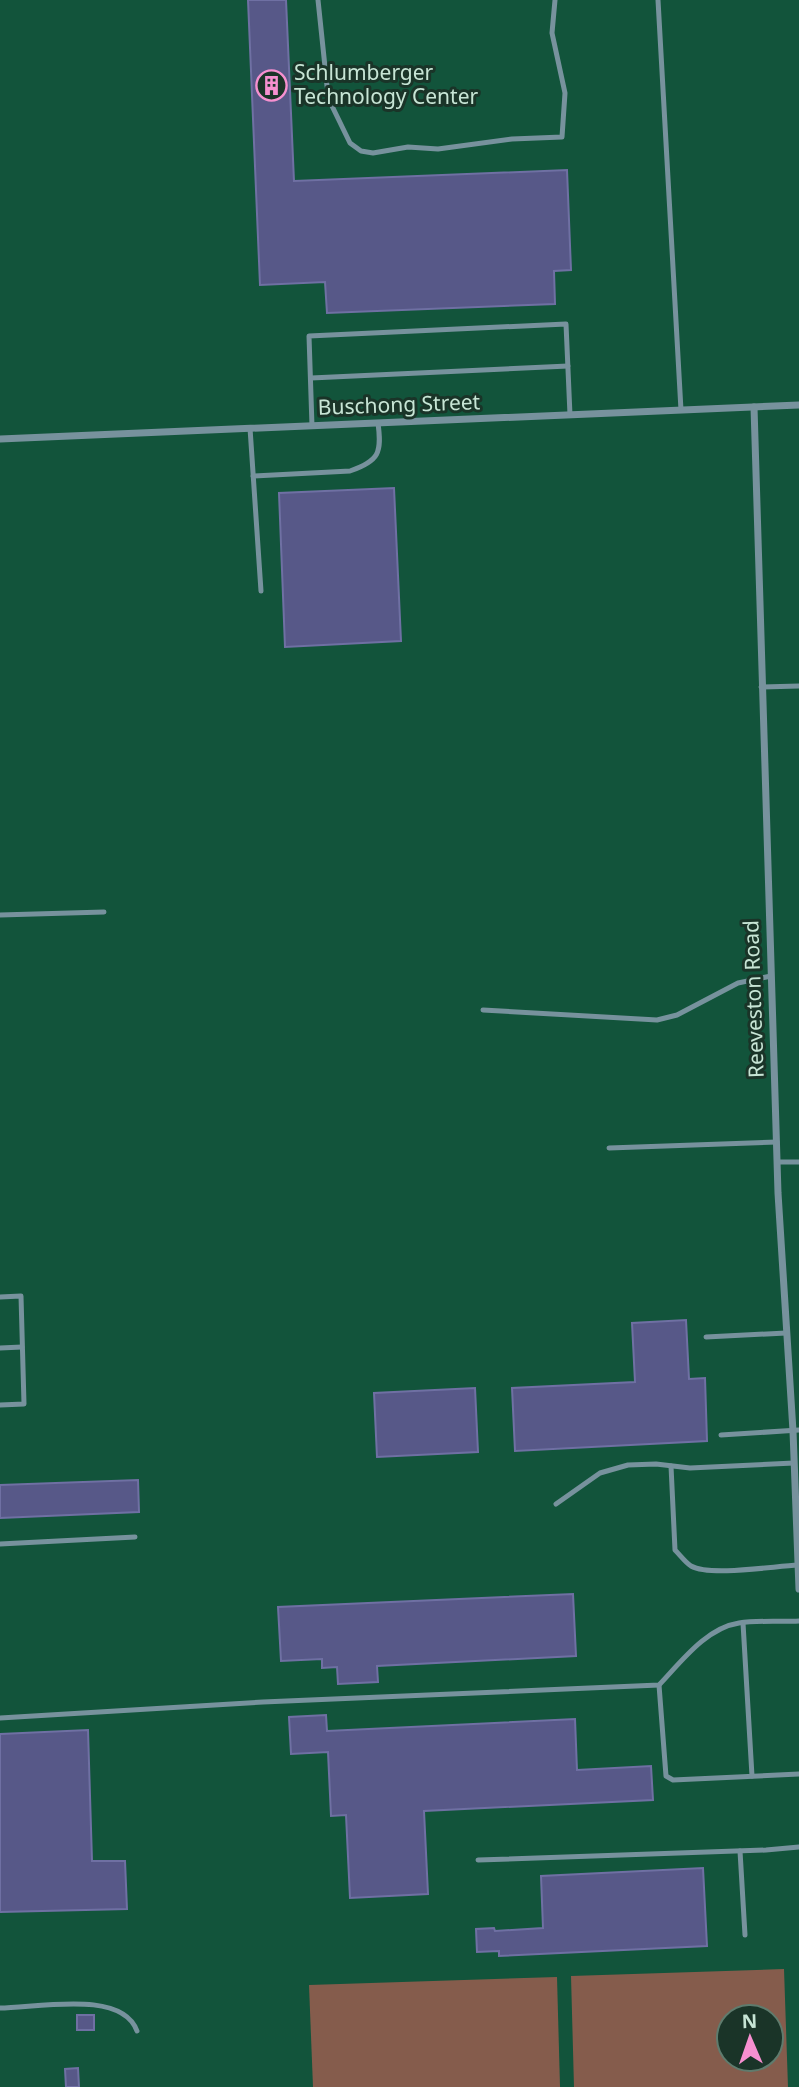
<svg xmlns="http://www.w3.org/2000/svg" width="799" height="2087" font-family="'Noto Sans',sans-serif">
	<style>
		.green { fill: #855c4c; fill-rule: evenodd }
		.building { fill: #575888; stroke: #6f70a3; stroke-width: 2 }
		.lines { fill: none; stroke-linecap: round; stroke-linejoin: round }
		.lane { stroke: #77929d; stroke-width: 5 }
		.street { stroke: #77929d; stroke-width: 7 }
		.labels { text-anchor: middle; stroke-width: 6; stroke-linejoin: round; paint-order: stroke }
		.poi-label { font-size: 21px; fill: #c7e5d5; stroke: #1a3428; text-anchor: start }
		.street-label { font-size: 21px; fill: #c7e5d5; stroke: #1a3428 }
	</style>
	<rect width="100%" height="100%" fill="#12543b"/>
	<g class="green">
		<path d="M784,1969l4,118h-214l-3,-111zM771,2017v42h-42v-42z"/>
		<path d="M557,1977l3,110h-247l-4,-102z"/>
	</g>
	<g class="building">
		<path d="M248,0h38l8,181 273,-11 4,100 -17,1 1,33 -228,9 -2,-31 -65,3z"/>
		<path d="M394,488l7,153 -116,6 -6,-154z"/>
		<path d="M686,1320l3,59 16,-1 2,63 -192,10 -3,-63 123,-6 -3,-59z"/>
		<path d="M475,1388l3,64 -101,5 -3,-64z"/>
		<path d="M138,1480l1,32 -139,6v-33z"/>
		<path d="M573,1594l3,62 -199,10 1,16 -40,2 -1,-17 -15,1v-9l-41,2 -3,-54z"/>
		<path d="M326,1715l1,16 248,-12 2,51 74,-4 2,34 -229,11 4,83 -78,4 -4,-83 -15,1 -3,-64 -37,2 -2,-37z"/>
		<path d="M88,1730l4,131h33l2,48 -127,3v-178z"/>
		<path d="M703,1868l4,78 -208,10v-5l-22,1 -1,-23 18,-1 1,3 48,-3 -2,-52z"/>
		<rect x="77" y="2015" width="17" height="15"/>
		<path d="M78,2068l1,19h-13l-1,-18z"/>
	</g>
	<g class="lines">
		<g class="lane">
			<path d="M318,0l9,86 5,20 18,37 11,8 12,2 35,-6 30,2 74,-10 50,-2 3,-44 -13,-60 3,-33"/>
			<path d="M658,0l23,410"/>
			<path d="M311,378l257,-12"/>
			<path d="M312,426l-3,-90 257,-12 4,91"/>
			<path d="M250,428l11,163"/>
			<path d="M253,476l97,-5c29,-10 32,-18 28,-48"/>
			<path d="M761,687l38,-1"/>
			<path d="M0,915l104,-3"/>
			<path d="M483,1010l174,10 20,-5 61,-32 33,-7"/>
			<path d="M609,1148l168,-6"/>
			<path d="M777,1162h22"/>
			<path d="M0,1297l21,-1 3,108 -24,1"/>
			<path d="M706,1337l80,-4"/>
			<path d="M0,1348l22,-1"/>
			<path d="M721,1435l78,-5"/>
			<path d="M671,1466l4,84c5,5 10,12 16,16 20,11 83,0 107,-1"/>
			<path d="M556,1504l44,-31 28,-8 28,-1 34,4 104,-5"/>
			<path d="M0,1544l135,-7"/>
			<path d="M743,1623l9,153"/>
			<path d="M659,1685l7,91 7,4 126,-6"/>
			<path d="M0,1718l263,-16 396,-17c22,-23 47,-57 80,-62 19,-3 41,-1 60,-2"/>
			<path d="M740,1851l5,84"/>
			<path d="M478,1860l288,-10 33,-3"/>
			<path d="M0,2008c36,0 122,-19 137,23"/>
		</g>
		<g class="street">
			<path d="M754,407l24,786 15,238 6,158"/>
			<path d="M0,439l799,-34"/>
		</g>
	</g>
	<defs>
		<symbol id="building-ring" viewBox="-11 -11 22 22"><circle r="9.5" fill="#1a3428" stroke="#f690d0" stroke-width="1.5"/><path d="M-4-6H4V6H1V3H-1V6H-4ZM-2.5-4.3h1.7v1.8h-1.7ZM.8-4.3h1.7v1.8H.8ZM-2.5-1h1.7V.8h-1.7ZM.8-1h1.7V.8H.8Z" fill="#f690d0"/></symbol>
	</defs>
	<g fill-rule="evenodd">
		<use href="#building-ring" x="254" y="68" width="35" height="35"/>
	</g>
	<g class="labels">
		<g class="poi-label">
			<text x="294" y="80">Schlumberger<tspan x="294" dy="24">Technology Center</tspan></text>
		</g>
		<g class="street-label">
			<text transform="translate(399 405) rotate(-2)" y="7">Buschong Street</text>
			<text transform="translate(754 999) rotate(-92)" y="7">Reeveston Road</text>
		</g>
	</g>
	<g transform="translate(750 2038) rotate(358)"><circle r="33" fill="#1a3428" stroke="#5f7b6d" stroke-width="2"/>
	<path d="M0-5L12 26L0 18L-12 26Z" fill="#f690d0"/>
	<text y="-10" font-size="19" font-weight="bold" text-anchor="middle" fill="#c7e5d5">N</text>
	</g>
</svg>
